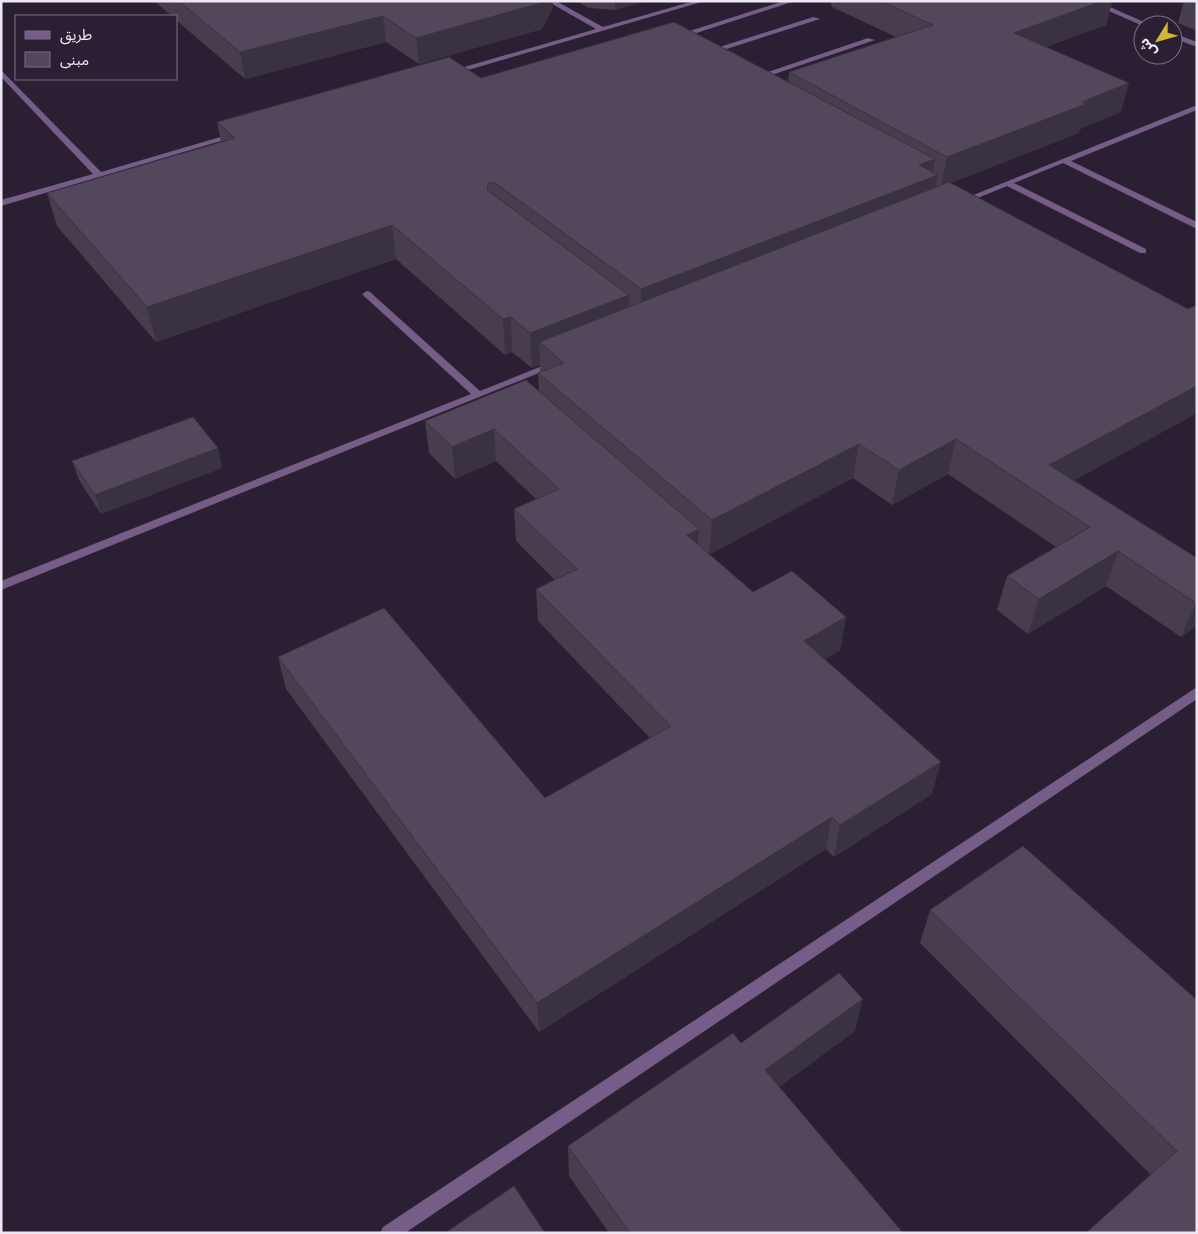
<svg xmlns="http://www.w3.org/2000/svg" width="1198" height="1234" font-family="'Archivo Narrow','Noto Sans Arabic',sans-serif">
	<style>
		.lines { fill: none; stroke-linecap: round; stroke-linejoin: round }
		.lane { fill: #755d87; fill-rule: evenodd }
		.street { fill: #755d87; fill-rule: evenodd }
		.wall { fill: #473d4f }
		.shaded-wall { fill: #3a3240 }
		.building { fill: #53475c; stroke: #3a3240 }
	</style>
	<rect width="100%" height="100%" fill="#2b2033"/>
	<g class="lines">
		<g class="lane">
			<path d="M547,1h9l47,26 91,-26h11l-258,75v-4l149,-43z"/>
			<path d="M784,1h11l-114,37 -7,-2z"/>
			<path d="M813,17l7,2 -109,35 -7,-2z"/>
			<path d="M868,38l7,2 -115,39 -7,-2z"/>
			<path d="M1,70l100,102 133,-39 7,2 -240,71v-6l92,-26 -92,-97z"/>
			<path d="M1197,105v5l-126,51 126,61v7l-134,-66 -49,20 132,66v4h-6l-133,-67 -44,18 -7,-2z"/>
			<path d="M367,291l3,1 110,99 72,-29h8l1,2 -560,226v-9l470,-187 -107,-98 -2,-2z"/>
			<path d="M1197,687v12l-792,534h-25l3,-6z"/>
		</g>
		<g class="street">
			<path d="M1086,1h10l55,24 -8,1z"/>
			<path d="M1173,33l24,9v5l-24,-9z"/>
		</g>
	</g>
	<g class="wall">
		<path d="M154,1h399v6l-11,22 -123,35 -33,-22 -141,37 -69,-59v-4h-4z"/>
		<path d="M576,1h71l-32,9 -26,-2z"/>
		<path d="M830,1h282l-6,24 -60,22 75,65 -41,17 -1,4 -129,50 238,126 9,-4v108l-123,67 123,78v68l-16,11 -75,-51 -78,48 -31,-24 10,-34 49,-29 -108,-73 -56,31 -39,-27 -144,76 44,38 93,25 -6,33 -15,9 107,135 -98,63 -8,-8 -287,183 -253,-343 -8,-32 267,141 105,-60 -112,-117 -2,-32 19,-9 -39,-39 -2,-32 22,-10 -40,-38 -41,18 -26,-26 -4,-32 114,-30 -1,-18 2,-1v-7l-8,3 -20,-16 -7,3 -109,-96 -240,83 -99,-116 -10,-33 174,-51 -4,-20 264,-44 307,3 1,-9 107,-35 -64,-30z"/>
		<path d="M1184,1h13v30l-19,-8z"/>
		<path d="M218,448l4,20 -121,46 -22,-34 -7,-19z"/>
		<path d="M930,910l267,90v233l-46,-58 -231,-232z"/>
		<path d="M855,1031l-76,56 124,146h-294l-40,-57 -1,-30 173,-103z"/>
	</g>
	<g class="shaded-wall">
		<path d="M542,1h11v6l-11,22 -123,35 -3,-26z"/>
		<path d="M615,1h32l-32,9z"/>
		<path d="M1102,1h10l-6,24 -98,36 6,-28z"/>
		<path d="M383,16l3,26 -141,37 -5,-27z"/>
		<path d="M1129,83l-8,29 -41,17 -1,4 -138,54 6,-30z"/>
		<path d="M935,159l-3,18 6,-2 -6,33 -292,116 1,-35 278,-124z"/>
		<path d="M392,225l4,34 -240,83 -9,-35z"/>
		<path d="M629,295l-1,34 -89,13 1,23 -8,3 -2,-35z"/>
		<path d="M511,317l1,35 -7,3 -2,-36z"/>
		<path d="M1197,386v27l-153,84 5,-32z"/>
		<path d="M494,429l2,32 -41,18 -3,-32z"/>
		<path d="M956,439l-8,35 -56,31 7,-35z"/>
		<path d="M859,444l-6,34 -144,77 3,-35z"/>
		<path d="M218,448l4,20 -121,46 -6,-19z"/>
		<path d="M699,529l-3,32 -9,-26z"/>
		<path d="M1118,551l-12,35 -78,48 11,-35z"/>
		<path d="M1197,602v24l-16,11 15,-34z"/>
		<path d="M846,617l-6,33 -41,23 5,-32z"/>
		<path d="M941,762l-9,32 -98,63 6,-32z"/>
		<path d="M832,817l-6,32 -287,183 -2,-29z"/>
		<path d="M863,999l-8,32 -96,70 6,-31z"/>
	</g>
	<g class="building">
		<path d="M179,1h363l-1,2 -125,35 -33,-22 -143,36z"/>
		<path d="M881,1h221l-88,32 115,50 -47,19 4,2 -139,53 -158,-85 144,-47z"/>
		<path d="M1187,1h10v4z"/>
		<path d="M674,22l261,137 -16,6 19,10 -297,114 -146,-106h-7l-1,7 142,105 -99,38 -19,-16 -8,2 -111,-94 -245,82 -100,-114 188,-55 -18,-16 232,-65 32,21z"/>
		<path d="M949,182l239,127 9,-4v81l-148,79 148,93v44l-1,1 -78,-52 -79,48 -32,-23 83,-49 -134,-88 -57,31 -40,-26 -147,76 -174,-147 26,-10 -25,-21z"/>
		<path d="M526,380l173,149 -12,6 66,57 39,-21 54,46 -42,24 137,121 -101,63 -8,-8 -295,186 -259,-346 106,-49 161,190 126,-72 -135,-137 41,-20 -63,-60 45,-20 -65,-60 -42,18 -27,-26z"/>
		<path d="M193,417l25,31 -123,47 -23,-34z"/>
		<path d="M1023,846l174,154v233h-111l91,-82 -247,-241z"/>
		<path d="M839,973l24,26 -98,71 138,163h-273l-62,-87 165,-113 8,10z"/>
		<path d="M514,1186l31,47h-100z"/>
	</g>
	<rect width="1198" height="1234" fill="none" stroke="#eee7f4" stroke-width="5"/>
	<rect x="15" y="15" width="162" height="65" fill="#2b2033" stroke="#797080"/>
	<rect x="25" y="31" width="25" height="8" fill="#755d87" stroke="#797080"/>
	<text x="60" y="40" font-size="15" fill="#eee7f4">طريق</text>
	<rect x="25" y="52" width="25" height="15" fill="#53475c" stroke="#797080"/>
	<text x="60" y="65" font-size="15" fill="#eee7f4">مبنى</text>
	<g transform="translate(1158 40) rotate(233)"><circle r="24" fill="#2b2033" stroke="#797080"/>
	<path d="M0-4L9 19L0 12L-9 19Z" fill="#d2b736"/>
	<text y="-8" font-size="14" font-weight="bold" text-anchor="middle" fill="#eee7f4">ش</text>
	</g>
</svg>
